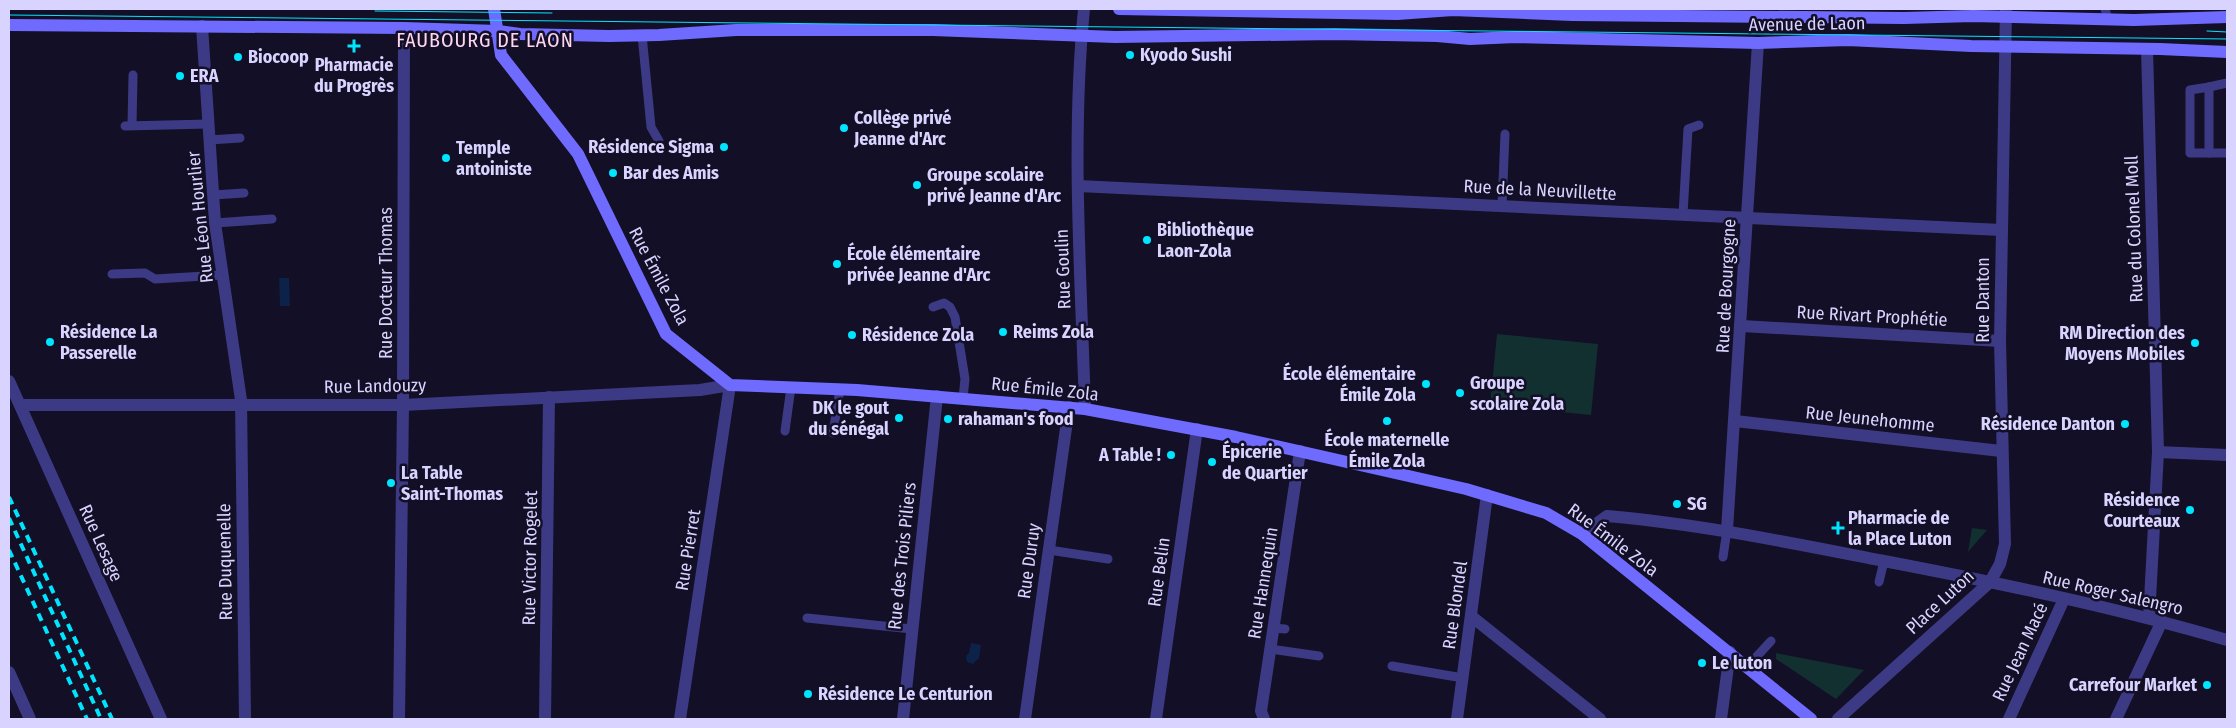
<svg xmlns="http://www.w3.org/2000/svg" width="2236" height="728" font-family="'Fira Sans Condensed',sans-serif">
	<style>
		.green { fill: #12302f }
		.water { fill: #0c2248 }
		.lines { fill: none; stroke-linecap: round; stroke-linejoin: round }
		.service { stroke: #3d3a85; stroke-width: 9 }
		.minor { stroke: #3d3a85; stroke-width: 12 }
		.tertiary { stroke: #3d3a85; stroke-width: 12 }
		.secondary { stroke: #6f6bff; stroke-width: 12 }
		.tram { stroke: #00e5ff; stroke-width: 1 }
		.rail { stroke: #00e5ff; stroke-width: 4; stroke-dasharray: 8 6; stroke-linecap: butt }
		.poi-dot { fill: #00e5ff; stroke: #130f26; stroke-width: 2 }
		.labels { text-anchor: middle; stroke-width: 5; stroke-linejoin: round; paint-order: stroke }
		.street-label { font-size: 18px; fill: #d9d4ff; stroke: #130f26 }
		.poi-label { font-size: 18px; font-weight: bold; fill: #d9d4ff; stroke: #130f26; text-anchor: start }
		.quarter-label { font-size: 20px; letter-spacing: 1px; fill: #ffd6f0; stroke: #130f26 }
	</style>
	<rect width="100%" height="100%" fill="#130f26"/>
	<g class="green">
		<path d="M1497,334l101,10 -7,71 -101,-10z"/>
		<path d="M1972,528l15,2 -19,22z"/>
		<path d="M1776,653l88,17 -28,29 -60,-40z"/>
	</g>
	<g class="water">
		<path d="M279,278h10l1,28h-10z"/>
		<path d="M971,643l10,2 -2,13 -6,6 -6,-2 -1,-6 3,-3z"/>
	</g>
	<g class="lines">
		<g class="service">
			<path d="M2105,9l3,10"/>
			<path d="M642,35l9,92 8,14"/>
			<path d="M2209,87l-19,3v63h37"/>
			<path d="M132,125l1,-50"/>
			<path d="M125,126l83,-2"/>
			<path d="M209,140l31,-2"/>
			<path d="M2209,153v-66l18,-4"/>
			<path d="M213,195l31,-2"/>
			<path d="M1502,206l3,-72"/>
			<path d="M1683,214l5,-85 11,-4"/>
			<path d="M215,223l57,-4"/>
			<path d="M112,274l33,-1 10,6 67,-4"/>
			<path d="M933,307l11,-4 6,4 5,10 10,62 -2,19"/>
			<path d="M785,431l6,-44"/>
			<path d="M833,433l7,-44"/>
			<path d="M1049,550l59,9"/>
			<path d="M1723,557l4,-27"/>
			<path d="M1879,582l5,-21"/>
			<path d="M807,618l105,11"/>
			<path d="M1273,628l12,1"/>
			<path d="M1270,649l49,7"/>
			<path d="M1392,666l71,12"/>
			<path d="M1747,667l24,-26"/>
		</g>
		<g class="minor">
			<path d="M1084,9c-13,132 -3,267 1,400"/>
			<path d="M202,26l13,197 26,177 4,319"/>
			<path d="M2147,49l11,403 -9,166"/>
			<path d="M1078,186l923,44"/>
			<path d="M1742,326l258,15"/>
			<path d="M20,405h383l297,-15 30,-5 -50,334"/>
			<path d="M1735,421l266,30"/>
			<path d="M2158,452l69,3"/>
			<path d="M1727,530l31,-487"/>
			<path d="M1582,534l25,-18c93,8 184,27 277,45 115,22 230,46 343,79"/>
			<path d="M1471,616l129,103"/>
			<path d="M399,719l4,-314 1,-377"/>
			<path d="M545,719l4,-322"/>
			<path d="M903,719l34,-323"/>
			<path d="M1025,719l44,-312"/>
			<path d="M1156,719l41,-290"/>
			<path d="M1264,719l-3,-8 39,-260"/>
			<path d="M1457,719l30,-224"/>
			<path d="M1721,719l9,-67"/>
			<path d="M1838,719l152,-137 10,-18 5,-20 -5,-203 6,-332"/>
			<path d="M2009,719l55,-120"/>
			<path d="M2116,719l46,-98"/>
		</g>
		<g class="tertiary">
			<path d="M9,381l152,338"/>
			<path d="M9,672l21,47"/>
		</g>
		<g class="secondary">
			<path d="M494,9l7,46 77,99 88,180 64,51 127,5 228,19 151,28 230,52 80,24 36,21 229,185"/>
			<path d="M1119,9l278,5 56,-4 119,5 332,3 69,-2 161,4 93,-3"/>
			<path d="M9,25l395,3 94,3 22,3 89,2 50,-1 77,-5h197l182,7 219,-3 103,2 33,3 46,-2 242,6 90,-3 123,6 189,3 67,3"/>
		</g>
		<g class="tram">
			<path d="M375,11l177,2"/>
			<path d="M9,15l2218,24"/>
			<path d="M2207,31l20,1"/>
		</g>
		<g class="rail">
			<path d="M9,497l103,222"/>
			<path d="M9,518l92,201"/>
			<path d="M9,550l78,169"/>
		</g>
	</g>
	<g class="poi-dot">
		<path d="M351.5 38.5h5v5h5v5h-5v5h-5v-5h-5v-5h5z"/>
		<circle cx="1130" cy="55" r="5"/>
		<circle cx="238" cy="57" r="5"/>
		<circle cx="180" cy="76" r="5"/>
		<circle cx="844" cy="128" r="5"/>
		<circle cx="724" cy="147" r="5"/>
		<circle cx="446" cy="158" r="5"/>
		<circle cx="613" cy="173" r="5"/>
		<circle cx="917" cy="185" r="5"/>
		<circle cx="1147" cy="240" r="5"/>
		<circle cx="837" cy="264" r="5"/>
		<circle cx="1003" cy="332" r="5"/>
		<circle cx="852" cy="335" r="5"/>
		<circle cx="50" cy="342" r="5"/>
		<circle cx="2195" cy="343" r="5"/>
		<circle cx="1426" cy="384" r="5"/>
		<circle cx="1460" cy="393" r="5"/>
		<circle cx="899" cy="418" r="5"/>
		<circle cx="948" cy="419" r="5"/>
		<circle cx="1387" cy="421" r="5"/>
		<circle cx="2125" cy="424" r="5"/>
		<circle cx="1171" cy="455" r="5"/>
		<circle cx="1212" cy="462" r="5"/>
		<circle cx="391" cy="483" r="5"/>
		<circle cx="1677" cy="504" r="5"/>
		<circle cx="2190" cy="510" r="5"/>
		<path d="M1835.5 520.5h5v5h5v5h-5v5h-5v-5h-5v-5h5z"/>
		<circle cx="1702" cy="663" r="5"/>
		<circle cx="2207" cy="685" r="5"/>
		<circle cx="808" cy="694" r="5"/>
	</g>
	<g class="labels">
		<g class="street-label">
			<text transform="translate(1807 24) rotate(-1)" y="6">Avenue de Laon</text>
			<text transform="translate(1540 190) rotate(3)" y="6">Rue de la Neuvillette</text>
			<text transform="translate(200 217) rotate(-96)" y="6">Rue Léon Hourlier</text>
			<text transform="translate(2134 229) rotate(-92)" y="6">Rue du Colonel Moll</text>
			<text transform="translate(1063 269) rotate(-92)" y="6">Rue Goulin</text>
			<text transform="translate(659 276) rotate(62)" y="6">Rue Émile Zola</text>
			<text transform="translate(386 283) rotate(-90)" y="6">Rue Docteur Thomas</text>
			<text transform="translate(1726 286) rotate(-87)" y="6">Rue de Bourgogne</text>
			<text transform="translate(1983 300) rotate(-90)" y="6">Rue Danton</text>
			<text transform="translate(1872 316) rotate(3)" y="6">Rue Rivart Prophétie</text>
			<text transform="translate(375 386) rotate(-1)" y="6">Rue Landouzy</text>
			<text transform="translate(1045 389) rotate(6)" y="6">Rue Émile Zola</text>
			<text transform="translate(1870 419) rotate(6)" y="6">Rue Jeunehomme</text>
			<text transform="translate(1613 540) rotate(37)" y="6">Rue Émile Zola</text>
			<text transform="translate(101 543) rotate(66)" y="6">Rue Lesage</text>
			<text transform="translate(688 550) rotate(-81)" y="6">Rue Pierret</text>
			<text transform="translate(902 556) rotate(-84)" y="6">Rue des Trois Piliers</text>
			<text transform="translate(530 558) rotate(-89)" y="6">Rue Victor Rogelet</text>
			<text transform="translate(1029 561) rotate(-82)" y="6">Rue Duruy</text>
			<text transform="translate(225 562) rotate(-91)" y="6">Rue Duquenelle</text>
			<text transform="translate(1159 572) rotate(-82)" y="6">Rue Belin</text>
			<text transform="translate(1263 583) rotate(-81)" y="6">Rue Hannequin</text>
			<text transform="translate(2113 593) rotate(13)" y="6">Rue Roger Salengro</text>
			<text transform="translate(1940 602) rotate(-43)" y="6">Place Luton</text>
			<text transform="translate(1455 605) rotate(-82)" y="6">Rue Blondel</text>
			<text transform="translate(2020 652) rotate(-65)" y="6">Rue Jean Macé</text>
		</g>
		<g class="poi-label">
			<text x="1140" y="61">Kyodo Sushi</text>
			<text x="248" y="63">Biocoop</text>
			<text x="354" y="71" text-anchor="middle">Pharmacie<tspan x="354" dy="21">du Progrès</tspan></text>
			<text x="190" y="82">ERA</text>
			<text x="854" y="124">Collège privé<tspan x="854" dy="21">Jeanne d'Arc</tspan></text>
			<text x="714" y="153" text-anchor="end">Résidence Sigma</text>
			<text x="456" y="154">Temple<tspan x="456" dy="21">antoiniste</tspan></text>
			<text x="623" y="179">Bar des Amis</text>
			<text x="927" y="181">Groupe scolaire<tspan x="927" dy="21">privé Jeanne d'Arc</tspan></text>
			<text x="1157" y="236">Bibliothèque<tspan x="1157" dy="21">Laon-Zola</tspan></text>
			<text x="847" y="260">École élémentaire<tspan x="847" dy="21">privée Jeanne d'Arc</tspan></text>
			<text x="60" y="338">Résidence La<tspan x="60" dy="21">Passerelle</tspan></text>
			<text x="1013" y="338">Reims Zola</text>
			<text x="2185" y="339" text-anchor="end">RM Direction des<tspan x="2185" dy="21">Moyens Mobiles</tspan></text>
			<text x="862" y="341">Résidence Zola</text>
			<text x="1416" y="380" text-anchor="end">École élémentaire<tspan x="1416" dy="21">Émile Zola</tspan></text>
			<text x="1470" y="389">Groupe<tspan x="1470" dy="21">scolaire Zola</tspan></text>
			<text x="889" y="414" text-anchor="end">DK le gout<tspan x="889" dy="21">du sénégal</tspan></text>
			<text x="958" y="425">rahaman's food</text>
			<text x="2115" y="430" text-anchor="end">Résidence Danton</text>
			<text x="1387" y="446" text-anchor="middle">École maternelle<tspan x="1387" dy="21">Émile Zola</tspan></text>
			<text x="1222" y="458">Épicerie<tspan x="1222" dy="21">de Quartier</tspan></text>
			<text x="1161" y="461" text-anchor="end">A Table !</text>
			<text x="401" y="479">La Table<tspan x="401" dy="21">Saint-Thomas</tspan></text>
			<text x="2180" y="506" text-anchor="end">Résidence<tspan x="2180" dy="21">Courteaux</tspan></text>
			<text x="1687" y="510">SG</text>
			<text x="1848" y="524">Pharmacie de<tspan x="1848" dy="21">la Place Luton</tspan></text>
			<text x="1712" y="669">Le luton</text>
			<text x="2197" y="691" text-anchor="end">Carrefour Market</text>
			<text x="818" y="700">Résidence Le Centurion</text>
		</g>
		<g class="quarter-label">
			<text x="485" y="47">FAUBOURG DE LAON</text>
		</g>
	</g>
	<rect width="2236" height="728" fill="none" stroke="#d9d4ff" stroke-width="20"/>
</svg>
